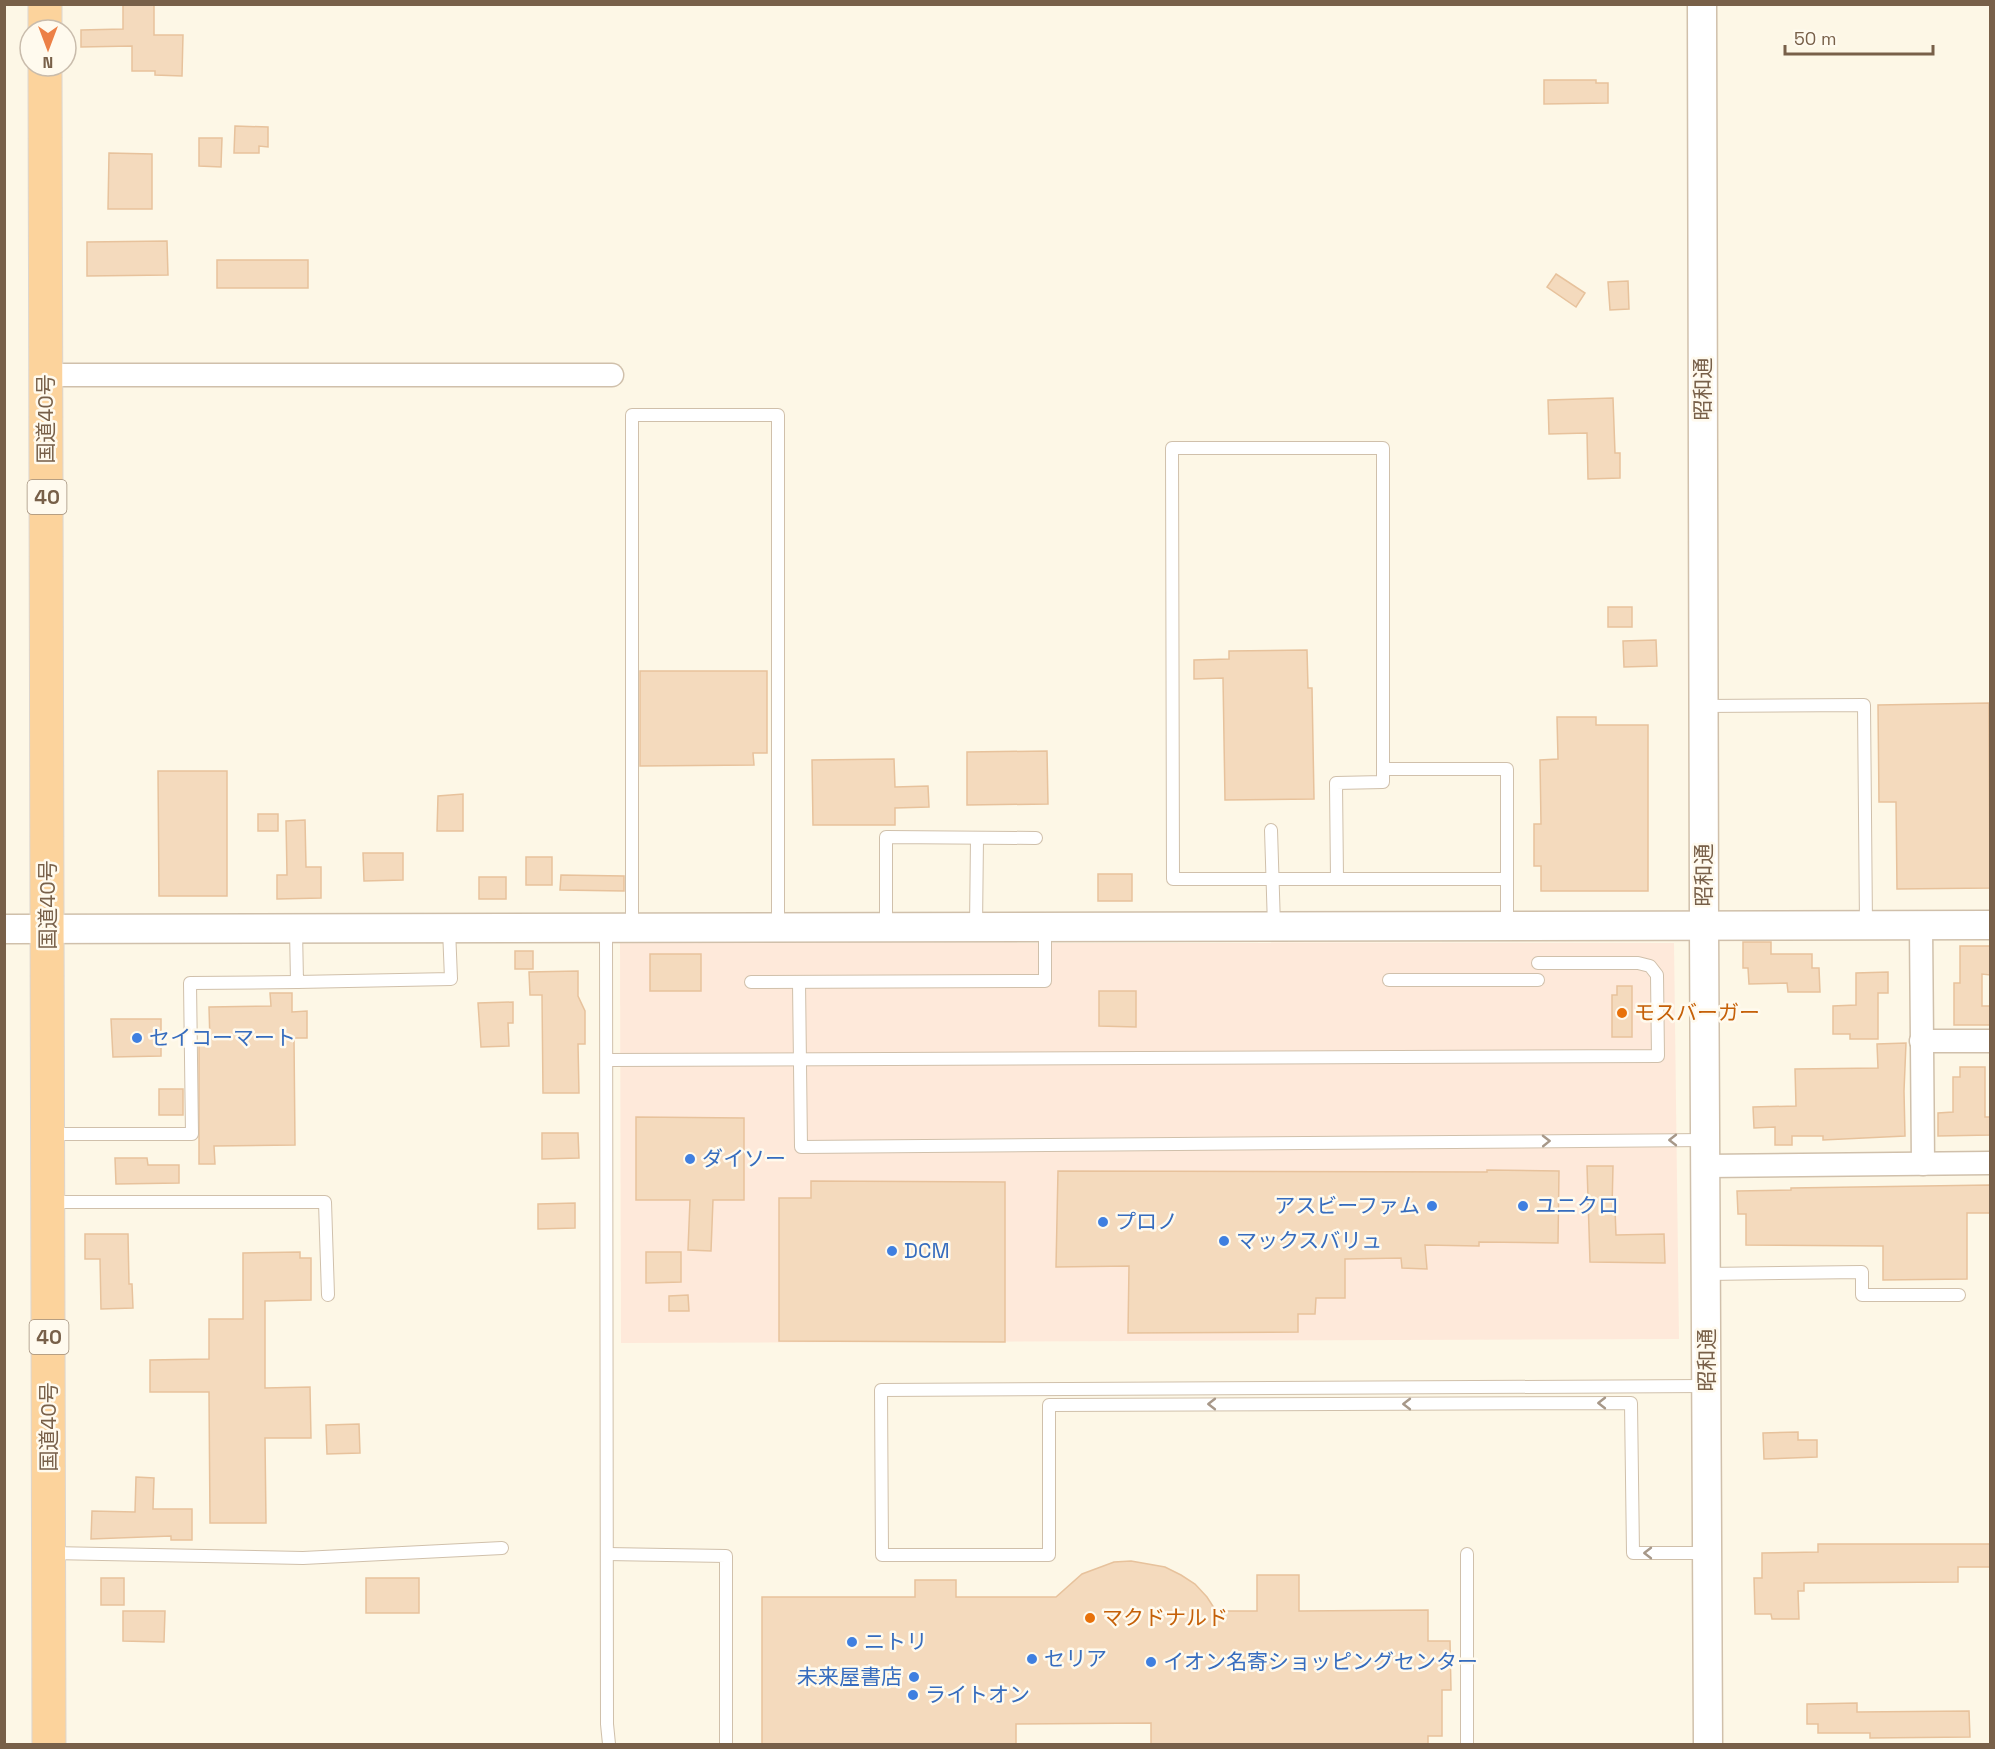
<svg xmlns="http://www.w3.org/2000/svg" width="1995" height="1749" font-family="'Space Grotesk','Noto Sans JP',sans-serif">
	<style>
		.commercial { fill: #fee9da }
		.building { fill: #f4dabd; stroke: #e7c29c; stroke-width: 1.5 }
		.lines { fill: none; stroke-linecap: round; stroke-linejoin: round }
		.service-casing { stroke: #d0c0ab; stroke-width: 14 }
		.minor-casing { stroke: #d0c0ab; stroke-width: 25 }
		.tertiary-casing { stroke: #d0c0ab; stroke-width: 31 }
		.trunk-casing { stroke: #dcd6d0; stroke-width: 35 }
		.service { stroke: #fff; stroke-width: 12 }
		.minor { stroke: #fff; stroke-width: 22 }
		.tertiary { stroke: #fff; stroke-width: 28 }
		.trunk { stroke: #fcd39c; stroke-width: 33 }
		.oneway { stroke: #a79889 }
		.food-dot { fill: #e8710a; stroke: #fffaee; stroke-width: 2 }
		.shop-dot { fill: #3f7fe0; stroke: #fffaee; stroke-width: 2 }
		.labels { text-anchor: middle; stroke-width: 5; stroke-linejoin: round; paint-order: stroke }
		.shield { fill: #fffaee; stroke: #a08e7a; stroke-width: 1.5 }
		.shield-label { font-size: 20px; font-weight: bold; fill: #786049 }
		.street-label { font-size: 21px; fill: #786049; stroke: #fffaee }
		.food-label { font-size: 21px; fill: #c56008; stroke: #fffaee; text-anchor: start }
		.shop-label { font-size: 21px; fill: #366cbe; stroke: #fffaee; text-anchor: start }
	</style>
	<rect width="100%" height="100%" fill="#fdf7e6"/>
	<path class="commercial" d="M620,942l1054,1 5,396 -1058,4z"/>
	<g class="building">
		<path d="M123,4h31v31h29l-1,41 -27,-1v-4h-23v-25l-51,1v-17l42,-1z"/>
		<path d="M1544,80h52v3h12v20l-64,1z"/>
		<path d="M235,126l33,1v20l-9,-1v7h-25z"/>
		<path d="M199,138h23l-1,29 -22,-1z"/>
		<path d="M109,153l43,1v55h-44z"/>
		<path d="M167,241l1,34 -81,1v-34z"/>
		<rect x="217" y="260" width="91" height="28"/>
		<path d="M1556,274l29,19 -9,14 -29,-20z"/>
		<path d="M1628,281l1,28 -19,1 -2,-28z"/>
		<path d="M1613,398l2,55h5v25l-32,1 -1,-46 -38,1 -1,-34z"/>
		<rect x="1608" y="607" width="24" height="20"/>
		<path d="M1656,640l1,26 -33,1 -1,-26z"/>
		<path d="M1307,650l1,38h4l2,111 -89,1 -2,-122 -29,1v-19l35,-1v-8z"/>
		<path d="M640,671h127v82h-14l1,12 -114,1z"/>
		<path d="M1989,703l1,185 -93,1 -1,-87h-17l-1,-97z"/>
		<path d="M1557,717h39v8h52v166h-107v-25h-7v-42h7l-1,-64 18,-1z"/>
		<path d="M1047,751l1,53 -81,1v-53z"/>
		<path d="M894,759l1,28 33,-1 1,21 -34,1v17h-82l-1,-65z"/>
		<path d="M158,771h69v125h-68z"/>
		<path d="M463,794v37h-26l1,-35z"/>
		<rect x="258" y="814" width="20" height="17"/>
		<path d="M305,820l1,47h15v31l-44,1v-24h10l-1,-54z"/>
		<path d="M363,853h40v27l-39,1z"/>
		<rect x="526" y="857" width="26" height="28"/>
		<rect x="1098" y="874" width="34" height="27"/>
		<path d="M561,875l63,1v15l-64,-1z"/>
		<rect x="479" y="877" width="27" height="22"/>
		<path d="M1743,942h28v12h41v14h7l1,24h-32l-1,-9 -38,1 -1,-16h-5z"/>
		<path d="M1960,946h30v29l-8,-1v32h8v19h-36v-42h6z"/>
		<rect x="515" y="951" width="18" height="18"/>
		<rect x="650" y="954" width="51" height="37"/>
		<path d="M578,971v25l7,15v33h-7l1,49h-36l-1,-98h-12l-1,-23z"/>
		<path d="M1888,972v21h-10v46h-28v-5h-17v-28l23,-1v-32z"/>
		<path d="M1617,986h15v51h-20v-42h5z"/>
		<path d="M1099,991h37v36l-37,-1z"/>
		<path d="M270,993h22v19l15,-1v27h-13l1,107 -81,1 1,18h-16v-122h11l-1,-35 62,-1z"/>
		<path d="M513,1002v21h-5l1,23 -28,1 -3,-44z"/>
		<path d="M111,1019h50v37l-48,1z"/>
		<path d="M1906,1043l-2,48 1,45 -82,4v-4h-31v9h-17v-18l-21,1 -1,-21 43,-1 -1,-37 83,-1 -1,-24z"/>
		<path d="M1960,1067h25v50h5v18l-52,1v-23l15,-1v-35h7z"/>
		<rect x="159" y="1089" width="24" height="26"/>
		<path d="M636,1117l108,1v82h-31l-2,51 -23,-1 2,-50h-54z"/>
		<path d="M542,1133h36l1,25 -37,1z"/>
		<path d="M115,1158h32l1,7h31v18l-63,1z"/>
		<path d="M1587,1166h26l-1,43h3l1,26 48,-1 1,29 -75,-1z"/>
		<path d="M1487,1170l72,1 -1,72 -79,-1v4l-54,-1 2,24 -25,-1 -1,-10 -56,1v39h-29l-1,16h-17v18l-170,1 1,-67 -73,1 2,-96 429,1z"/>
		<path d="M811,1181l194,1v160l-226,-1v-143h32z"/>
		<path d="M1990,1185v28h-23v66l-84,1v-34l-137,-1v-31h-8l-1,-23 54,-1v-2z"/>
		<path d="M575,1203v25l-37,1v-25z"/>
		<path d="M85,1234h43l1,50h3l1,24 -32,1 -1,-50h-15z"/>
		<path d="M300,1252v6h11v42l-46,1v87l45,-1 1,51h-46l1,85h-56l-1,-131h-59v-32l59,-1v-40h34v-66z"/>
		<path d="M646,1252h35v30l-35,1z"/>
		<path d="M688,1295l1,16h-20v-15z"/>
		<path d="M359,1424l1,29 -33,1 -1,-29z"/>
		<path d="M1798,1432v8h19v17l-53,2 -1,-26z"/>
		<path d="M136,1477l18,1 -1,31h39v31h-21v-4l-80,3 1,-28 43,1z"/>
		<path d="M1818,1544h172v23h-32v15l-154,1v8h-6l1,28h-27l-1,-5h-16l-1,-36h8v-25l56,-1z"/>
		<path d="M1131,1561l34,6 16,8 14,9 12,13 9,14h41v-36h42v36l129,-1v31h22l1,49h-9v46h-14v8h-277v-21l-135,1v20h-254v-147h153v-17h41v17h100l26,-23 32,-12z"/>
		<rect x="101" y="1578" width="23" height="27"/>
		<rect x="366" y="1578" width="53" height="35"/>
		<path d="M123,1611h42l-1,31 -41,-1z"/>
		<path d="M1857,1703v9l112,-1 1,26 -100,1v-5h-52v-9h-11v-20z"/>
	</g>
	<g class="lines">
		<defs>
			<g id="service">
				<path d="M1704,706l160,-1 2,220"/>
				<path d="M1271,830l3,96"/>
				<path d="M1337,879l-1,-96 47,-1v-13"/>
				<path d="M1507,879h-334l-1,-431h211v321h124v156"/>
				<path d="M886,927v-90l150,1"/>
				<path d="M976,927l1,-89"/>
				<path d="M632,928v-513h146v513"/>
				<path d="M296,929l1,53 154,-3 -2,-50"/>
				<path d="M606,929l1,795 2,20"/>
				<path d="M1389,980h149"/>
				<path d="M751,982l294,-1v-55"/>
				<path d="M799,982l2,165 905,-7"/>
				<path d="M607,1060l1051,-4 -1,-81 -7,-9 -12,-3h-100"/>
				<path d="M49,1134h143l-2,-151 107,-1"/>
				<path d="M50,1202h275l3,93"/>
				<path d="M1706,1274l156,-2v23h97"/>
				<path d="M1706,1386l-825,4 1,165h167v-150l582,-2 2,150h74"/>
				<path d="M51,1553l252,5 199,-10"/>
				<path d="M607,1554l119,2v188"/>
				<path d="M1467,1554v190"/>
			</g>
			<g id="minor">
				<path d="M46,375h566"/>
				<path d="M1921,925l2,239"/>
				<path d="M1921,1041h69"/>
				<path d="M1706,1166l284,-3"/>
			</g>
			<g id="tertiary">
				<path d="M1702,4l2,921 4,819"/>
				<path d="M4,929l1986,-4"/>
			</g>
			<g id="trunk">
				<path d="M45,4v26"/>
				<path d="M45,66l4,1678"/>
			</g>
		</defs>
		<use href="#service" class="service-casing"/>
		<use href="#minor" class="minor-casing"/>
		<use href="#tertiary" class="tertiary-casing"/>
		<use href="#trunk" class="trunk-casing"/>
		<use href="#service" class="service"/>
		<use href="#minor" class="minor"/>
		<use href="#tertiary" class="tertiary"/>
		<use href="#trunk" class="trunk"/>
	</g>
	<defs><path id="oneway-chevron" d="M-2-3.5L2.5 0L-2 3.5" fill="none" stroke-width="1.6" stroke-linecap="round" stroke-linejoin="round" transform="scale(1.5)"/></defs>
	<g class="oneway">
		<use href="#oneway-chevron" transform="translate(1673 1140) rotate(180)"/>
		<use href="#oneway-chevron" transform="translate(1546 1141) rotate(-1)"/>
		<use href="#oneway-chevron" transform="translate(1602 1403) rotate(180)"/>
		<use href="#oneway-chevron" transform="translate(1212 1404) rotate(180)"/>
		<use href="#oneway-chevron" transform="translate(1407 1404) rotate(180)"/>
		<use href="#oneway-chevron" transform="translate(1648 1553) rotate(180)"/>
	</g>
	<g class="food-dot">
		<circle cx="1622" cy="1013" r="6"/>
		<circle cx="1090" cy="1618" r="6"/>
	</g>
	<g class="shop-dot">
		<circle cx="137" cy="1038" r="6"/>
		<circle cx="690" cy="1159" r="6"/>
		<circle cx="1432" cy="1206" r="6"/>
		<circle cx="1523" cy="1206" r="6"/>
		<circle cx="1103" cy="1222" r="6"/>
		<circle cx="1224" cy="1241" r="6"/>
		<circle cx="892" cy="1251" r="6"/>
		<circle cx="852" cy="1642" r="6"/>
		<circle cx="1032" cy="1659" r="6"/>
		<circle cx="1151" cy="1662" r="6"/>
		<circle cx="914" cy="1677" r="6"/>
		<circle cx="913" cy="1695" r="6"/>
	</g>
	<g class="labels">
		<g class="shield">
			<rect x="27.5" y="480" width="39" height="34" rx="4.5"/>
			<rect x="29.5" y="1320" width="39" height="34" rx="4.5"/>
		</g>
		<g class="shield-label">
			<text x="47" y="504">40</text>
			<text x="49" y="1344">40</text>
		</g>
		<g class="street-label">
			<text transform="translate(1703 389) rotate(-90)" y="7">昭和通</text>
			<text transform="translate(46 419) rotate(-90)" y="7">国道40号</text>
			<text transform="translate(1704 875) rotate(-90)" y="7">昭和通</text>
			<text transform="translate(48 905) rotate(-90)" y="7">国道40号</text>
			<text transform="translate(1707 1360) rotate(-90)" y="7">昭和通</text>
			<text transform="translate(49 1427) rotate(-90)" y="7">国道40号</text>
		</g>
		<g class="food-label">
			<text x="1634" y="1020">モスバーガー</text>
			<text x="1102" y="1625">マクドナルド</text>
		</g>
		<g class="shop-label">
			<text x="149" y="1045">セイコーマート</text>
			<text x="702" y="1166">ダイソー</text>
			<text x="1420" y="1213" text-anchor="end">アスビーファム</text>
			<text x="1535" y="1213">ユニクロ</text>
			<text x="1115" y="1229">プロノ</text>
			<text x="1236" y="1248">マックスバリュ</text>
			<text x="904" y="1258">DCM</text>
			<text x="864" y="1649">ニトリ</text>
			<text x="1044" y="1666">セリア</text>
			<text x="1163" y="1669">イオン名寄ショッピングセンター</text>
			<text x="902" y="1684" text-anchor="end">未来屋書店</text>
			<text x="925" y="1702">ライトオン</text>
		</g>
	</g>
	<rect width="1995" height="1749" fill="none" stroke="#786049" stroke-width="12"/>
	<g transform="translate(48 48) rotate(180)"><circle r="28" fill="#fffaee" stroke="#c9bcac" stroke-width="1.5"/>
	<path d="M0-4.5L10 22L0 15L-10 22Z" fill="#ec8047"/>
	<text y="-9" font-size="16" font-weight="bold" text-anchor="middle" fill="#786049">N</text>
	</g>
	<path d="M1785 45v9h148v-9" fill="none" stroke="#786049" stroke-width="3"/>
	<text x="1794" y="45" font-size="18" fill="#786049" stroke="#fffaee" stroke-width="4.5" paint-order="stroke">50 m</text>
</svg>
